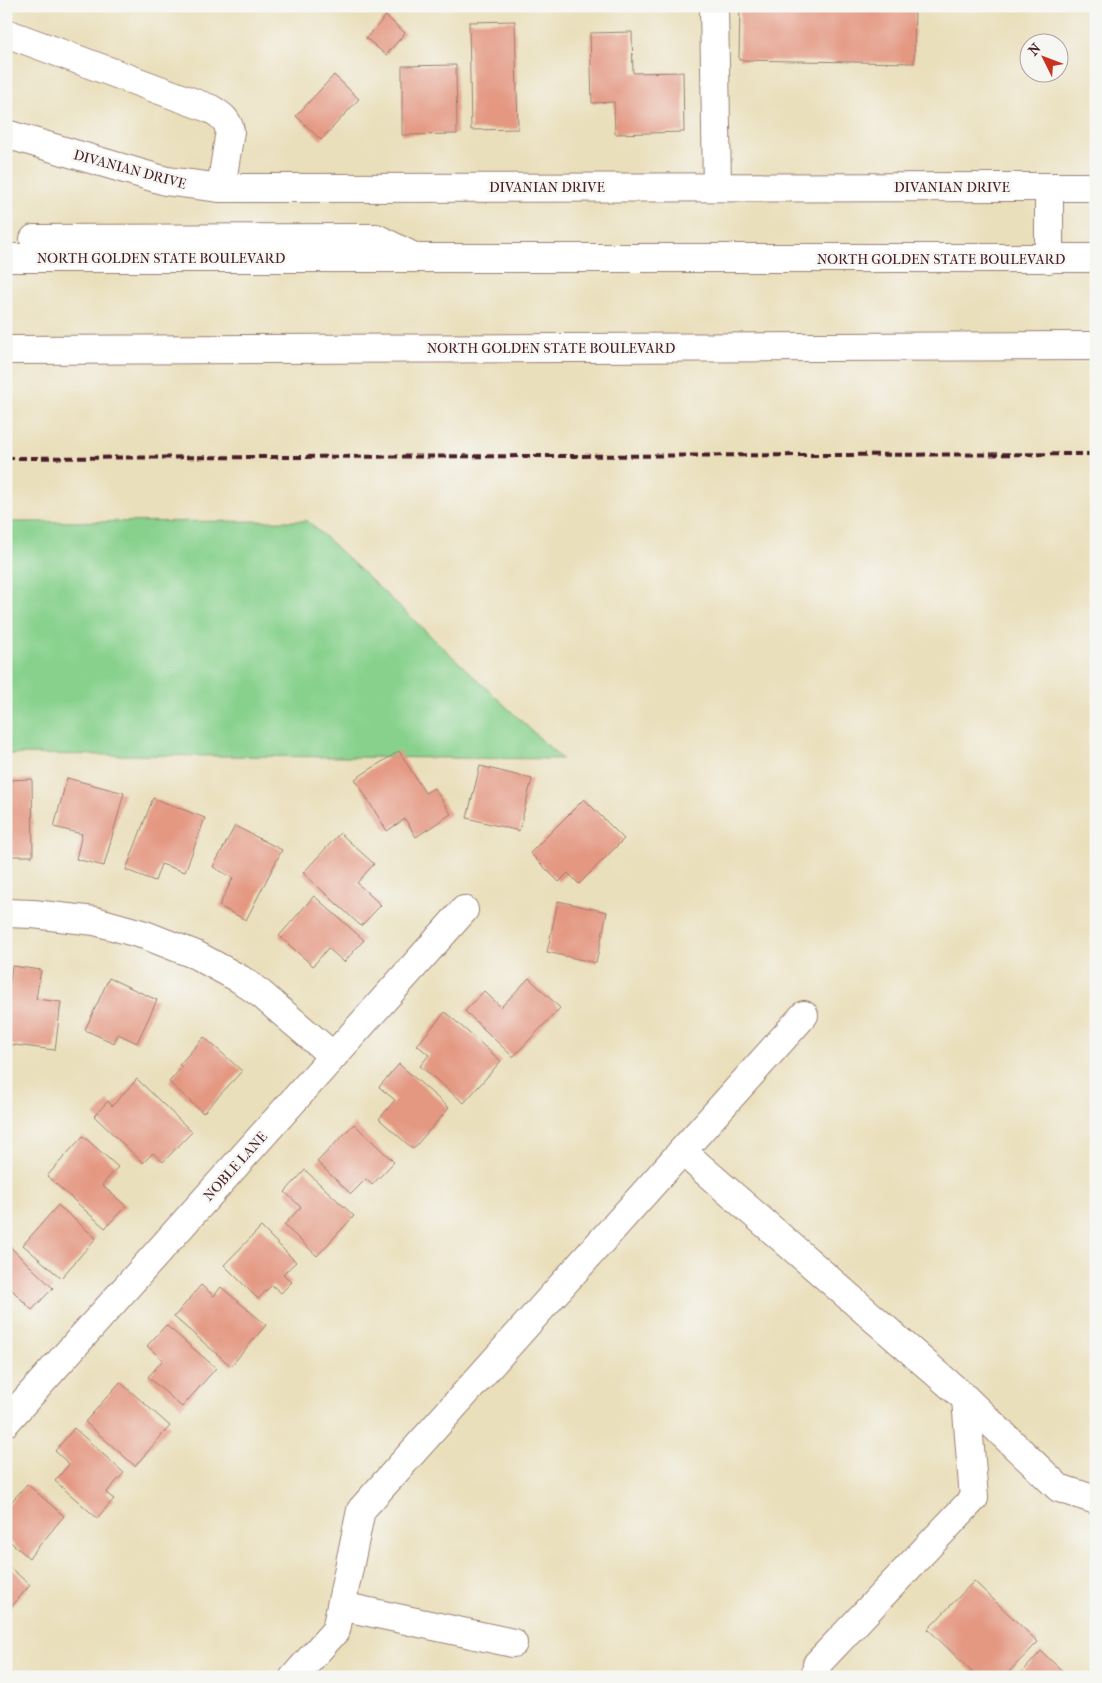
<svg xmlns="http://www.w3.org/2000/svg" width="1102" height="1683" font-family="'IM FELL French Canon',serif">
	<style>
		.green { fill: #88d18d; stroke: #69785c }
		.building { fill: #e49882 }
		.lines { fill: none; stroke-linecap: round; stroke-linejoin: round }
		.minor-casing { stroke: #9a7f73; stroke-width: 30 }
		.major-casing { stroke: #9a7f73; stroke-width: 30 }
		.minor { stroke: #fff; stroke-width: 28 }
		.major { stroke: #fff; stroke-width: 28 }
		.rail { stroke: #4a1f2b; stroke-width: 4; stroke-dasharray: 8 4; stroke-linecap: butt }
		.labels { text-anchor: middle; stroke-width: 5; stroke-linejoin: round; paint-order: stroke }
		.street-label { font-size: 14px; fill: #4a1f2b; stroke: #f6f6f2 }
	</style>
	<rect width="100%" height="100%" fill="#f6f6f2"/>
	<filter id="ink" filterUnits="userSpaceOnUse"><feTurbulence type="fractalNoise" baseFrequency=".02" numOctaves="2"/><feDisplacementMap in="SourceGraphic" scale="10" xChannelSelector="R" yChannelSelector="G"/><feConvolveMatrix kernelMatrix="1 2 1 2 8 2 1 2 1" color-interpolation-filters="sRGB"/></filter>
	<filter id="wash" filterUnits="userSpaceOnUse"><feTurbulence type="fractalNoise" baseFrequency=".0096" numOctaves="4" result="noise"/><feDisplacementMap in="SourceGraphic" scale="20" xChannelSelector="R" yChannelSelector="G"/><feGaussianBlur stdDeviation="1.12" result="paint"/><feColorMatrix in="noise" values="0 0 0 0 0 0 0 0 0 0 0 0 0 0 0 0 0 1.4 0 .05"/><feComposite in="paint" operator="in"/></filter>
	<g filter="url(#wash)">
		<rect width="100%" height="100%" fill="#eadfbb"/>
		<path class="green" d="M308,521l254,238 -556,-5v-232z"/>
		<g id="blocks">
			<g class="building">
				<path d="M740,6h175l-1,57 -175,-3z"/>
				<path d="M386,16l19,17 -19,22 -20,-17z"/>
				<path d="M515,21l3,108 -47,1 -2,-108z"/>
				<path d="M632,32l1,41 50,-1 1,60 -69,2 -1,-32 -22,1 -2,-70z"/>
				<path d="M456,65l1,69 -55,1v-69z"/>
				<path d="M334,75l25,24 -38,41 -25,-24z"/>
				<path d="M399,751l26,42 9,-5 17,26 -35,23 -11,-18 -18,12 -32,-52z"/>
				<path d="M480,766l52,13 -13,52 -52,-13z"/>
				<path d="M67,778l57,15 -20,73 -28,-7 6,-25 -28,-7z"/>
				<path d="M32,779l1,77h-27v-76z"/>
				<path d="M153,798l52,20 -20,54 -24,-8 -6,17 -29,-11z"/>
				<path d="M584,799l40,40 -45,45 -11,-11 -9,9 -29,-29z"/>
				<path d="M235,826l47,24 -36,70 -27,-14 14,-28 -20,-11z"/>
				<path d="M340,833l34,31 -17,19 24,22 -20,21 -58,-53z"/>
				<path d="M314,896l50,44 -20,22 -16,-14 -15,18 -34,-30z"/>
				<path d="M558,901l49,11 -11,51 -49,-11z"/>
				<path d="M12,966l29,4 -5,29 25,3 -6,48 -49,-6v-39z"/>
				<path d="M109,978l48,22 -20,43 -19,-9 -4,9 -29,-13z"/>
				<path d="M529,978l31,30 -47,49 -48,-46 19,-20 17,16z"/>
				<path d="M445,1012l56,49 -37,42 -44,-37 9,-11 -12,-10z"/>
				<path d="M204,1037l38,34 -39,42 -34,-31 13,-15 -3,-2z"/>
				<path d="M399,1064l50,44 -36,41 -34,-30 16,-19 -16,-13z"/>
				<path d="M137,1079l55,53 -29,30 -10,-9 -10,10 -49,-47 14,-15 4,5z"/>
				<path d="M354,1124l40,38 -22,23 -6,-6 -15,15 -34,-32z"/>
				<path d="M83,1136l35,31 -16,18 24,21 -21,22 -58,-52z"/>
				<path d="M305,1170l49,46 -37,40 -33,-31 17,-18 -16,-15z"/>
				<path d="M58,1205l38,33 -35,40 -38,-33z"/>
				<path d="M261,1227l35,35 -13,12 9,8 -11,11 -9,-8 -14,14 -34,-34z"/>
				<path d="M6,1243l47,45 -21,22 -21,-21 -5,5z"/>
				<path d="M201,1285l13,11 7,-9 45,38 -35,41 -57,-49z"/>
				<path d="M166,1325l50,43 -34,39 -34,-30 15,-17 -16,-14z"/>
				<path d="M120,1382l50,44 -35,40 -50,-44z"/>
				<path d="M74,1428l50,45 -18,20 8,6 -17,19 -42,-37 14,-17 -14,-13z"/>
				<path d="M27,1484l37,32 -35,42 -23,-20v-30z"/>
				<path d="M6,1564l24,21 -24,28z"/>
				<path d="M974,1581l64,61 -34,35h-27l-49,-48z"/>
				<path d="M1041,1651l28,26h-51z"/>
			</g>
		</g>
	</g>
	<g filter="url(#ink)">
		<use href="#blocks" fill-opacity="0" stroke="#9a7f73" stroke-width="1"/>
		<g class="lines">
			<defs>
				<g id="minor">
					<path d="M714,6l3,181"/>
					<path d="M6,33l205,76c10,6 17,11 19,22l-9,57"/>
					<path d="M6,134l160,47 55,7 875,-1"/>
					<path d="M6,913l27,1 62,7 50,14 51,20 44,24 21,15 72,62"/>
					<path d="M682,1151l122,-136"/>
					<path d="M966,1399l93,89 37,12"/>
					<path d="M6,1422l458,-512"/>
					<path d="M341,1606l172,37"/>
					<path d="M294,1677l42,-47 25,-120 321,-359 284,248 8,99 -157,166 -1,13"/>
				</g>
				<g id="major">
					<path d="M34,239l342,-1 36,18"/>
					<path d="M6,258h1090"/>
					<path d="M1049,259v-72"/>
					<path d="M6,350l1090,-4"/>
				</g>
			</defs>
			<use href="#minor" class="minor-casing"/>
			<use href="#major" class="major-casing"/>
			<use href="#minor" class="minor"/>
			<use href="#major" class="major"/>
			<path class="rail" d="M6,458l1090,-4"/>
		</g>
	</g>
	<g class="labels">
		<g class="street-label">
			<text transform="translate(130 169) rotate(15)" y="5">DIVANIAN DRIVE</text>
			<text x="547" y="192">DIVANIAN DRIVE</text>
			<text x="952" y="192">DIVANIAN DRIVE</text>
			<text x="161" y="263">NORTH GOLDEN STATE BOULEVARD</text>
			<text x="941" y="264">NORTH GOLDEN STATE BOULEVARD</text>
			<text x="551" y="353">NORTH GOLDEN STATE BOULEVARD</text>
			<text transform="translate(235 1166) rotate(-48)" y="5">NOBLE LANE</text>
		</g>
	</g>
	<rect width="1102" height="1683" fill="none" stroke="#f6f6f2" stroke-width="25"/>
	<g transform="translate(1044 58) rotate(312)"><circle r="24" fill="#f6f6f2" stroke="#b1a0a2"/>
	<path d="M0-4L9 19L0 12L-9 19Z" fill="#c8321e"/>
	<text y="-8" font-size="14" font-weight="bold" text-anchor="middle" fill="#4a1f2b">N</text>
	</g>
</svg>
